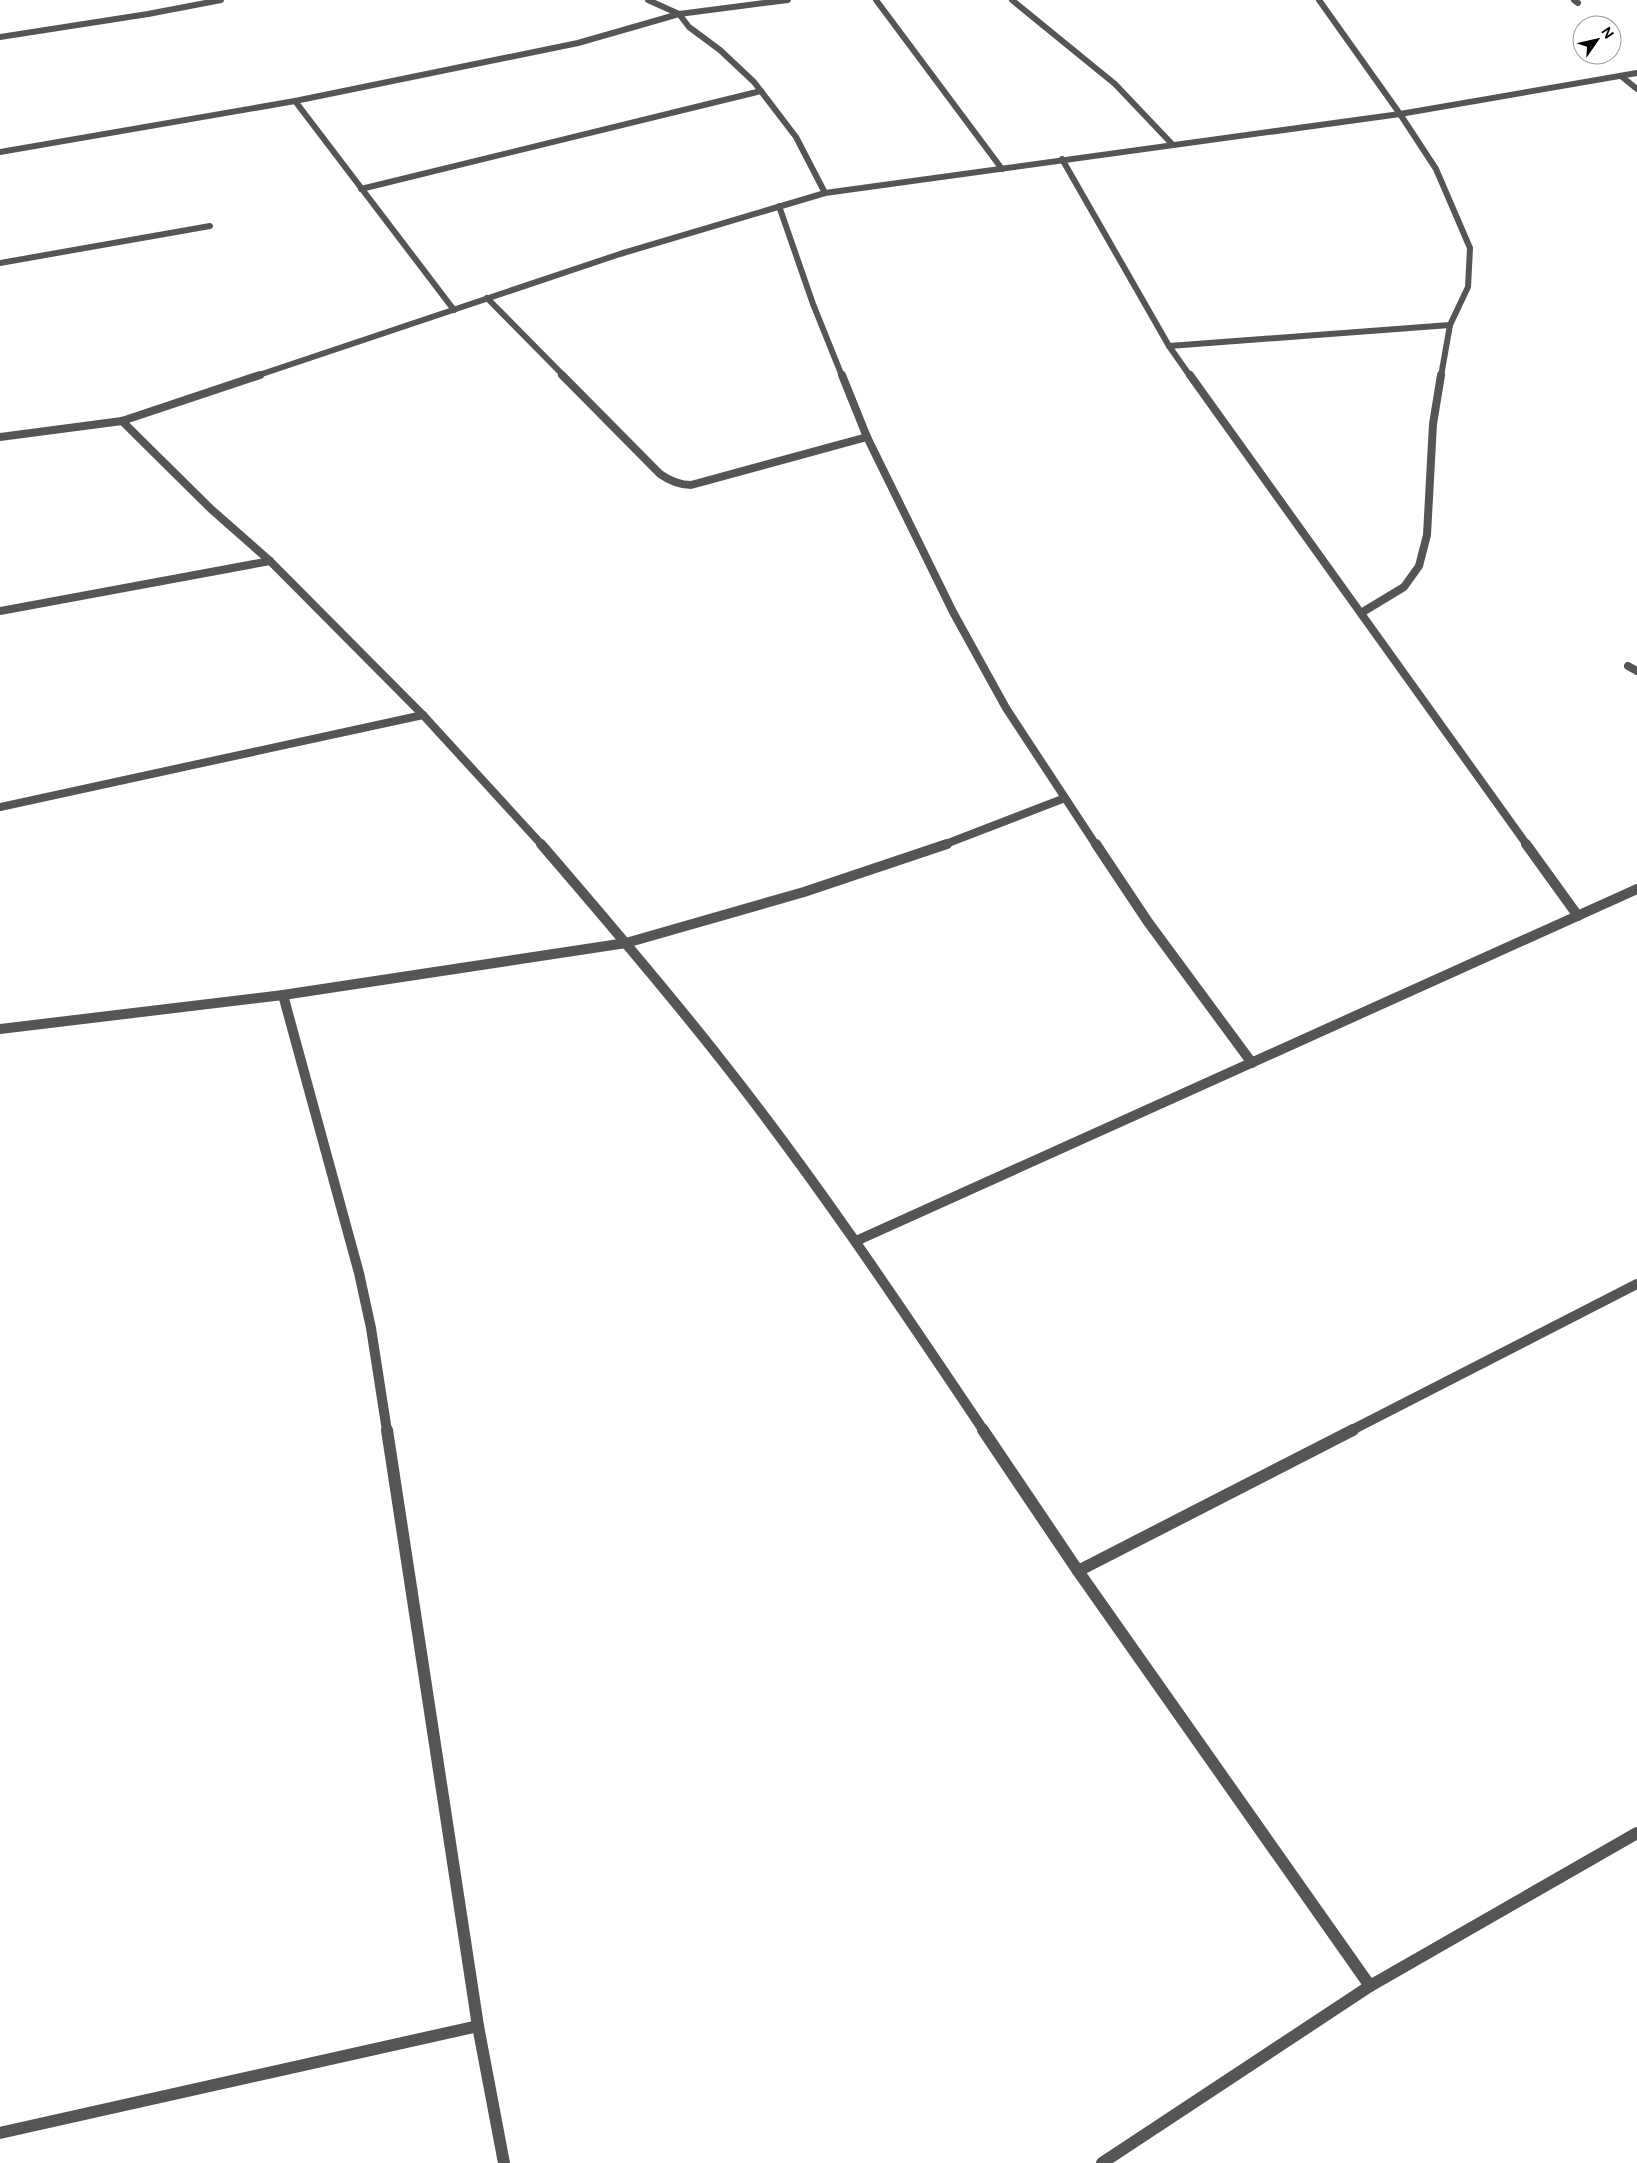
<svg xmlns="http://www.w3.org/2000/svg" width="1637" height="2163" font-family="'DM Sans',sans-serif">
	<style>
		.lines { fill: none; stroke-linecap: round; stroke-linejoin: round }
		.street-far3 { stroke: #555; stroke-width: 6 }
		.street-far2 { stroke: #555; stroke-width: 8 }
		.street-far1 { stroke: #555; stroke-width: 10 }
		.street { stroke: #555; stroke-width: 12 }
	</style>
	<rect width="100%" height="100%" fill="#fff"/>
	<g class="lines">
		<g class="street-far3">
			<path d="M648,0l31,14 10,13 31,23 34,32 42,55 29,56"/>
			<path d="M876,0l126,169"/>
			<path d="M1012,0l103,84 57,60"/>
			<path d="M1319,0l81,114 36,55 34,79 -2,39 -18,38 -9,51"/>
			<path d="M1574,0l4,3"/>
			<path d="M0,37l148,-23 73,-14"/>
			<path d="M1621,76l16,13"/>
			<path d="M295,101l159,209"/>
			<path d="M0,152l295,-51 283,-58 101,-29 109,-14"/>
			<path d="M1062,159l107,187 21,30"/>
			<path d="M361,189l400,-98"/>
			<path d="M779,206l34,98 29,72"/>
			<path d="M0,263l210,-37"/>
			<path d="M487,298l77,78"/>
			<path d="M1169,346l281,-21"/>
			<path d="M256,376l364,-122 205,-61 575,-79 237,-41"/>
		</g>
		<g class="street-far2">
			<path d="M562,375l98,99c10,7 19,11 31,11l176,-48"/>
			<path d="M842,375l25,62 86,175 53,96 90,137"/>
			<path d="M1190,375l337,470"/>
			<path d="M122,421l89,88 59,52 153,154 119,130"/>
			<path d="M0,437l122,-16 138,-46"/>
			<path d="M0,611l270,-50"/>
			<path d="M1361,613l43,-26 15,-21 8,-31 6,-111 8,-49"/>
			<path d="M1628,666l9,5"/>
			<path d="M0,807l423,-92"/>
			<path d="M943,845l122,-47"/>
		</g>
		<g class="street-far1">
			<path d="M541,844c62,72 123,143 181,217 94,119 178,245 262,370"/>
			<path d="M1096,844l52,78 104,141"/>
			<path d="M1526,844l52,72"/>
			<path d="M283,995l76,278 12,55 16,103"/>
			<path d="M0,1029l283,-34 343,-52 178,-51 143,-48"/>
			<path d="M856,1241l781,-352"/>
			<path d="M1350,1431l287,-147"/>
		</g>
		<g class="street">
			<path d="M387,1430l91,596 26,137"/>
			<path d="M983,1430l95,141 292,415"/>
			<path d="M1078,1571l275,-141"/>
			<path d="M0,2133l478,-107"/>
			<path d="M1102,2163l268,-177 267,-153"/>
		</g>
	</g>
	<g transform="translate(1597 40) rotate(56)"><circle r="24" fill="#ffffff" stroke="#999999"/>
	<path d="M0-4L9 19L0 12L-9 19Z" fill="#000000"/>
	<text y="-8" font-size="14" font-weight="bold" text-anchor="middle" fill="#000000">N</text>
	</g>
</svg>
